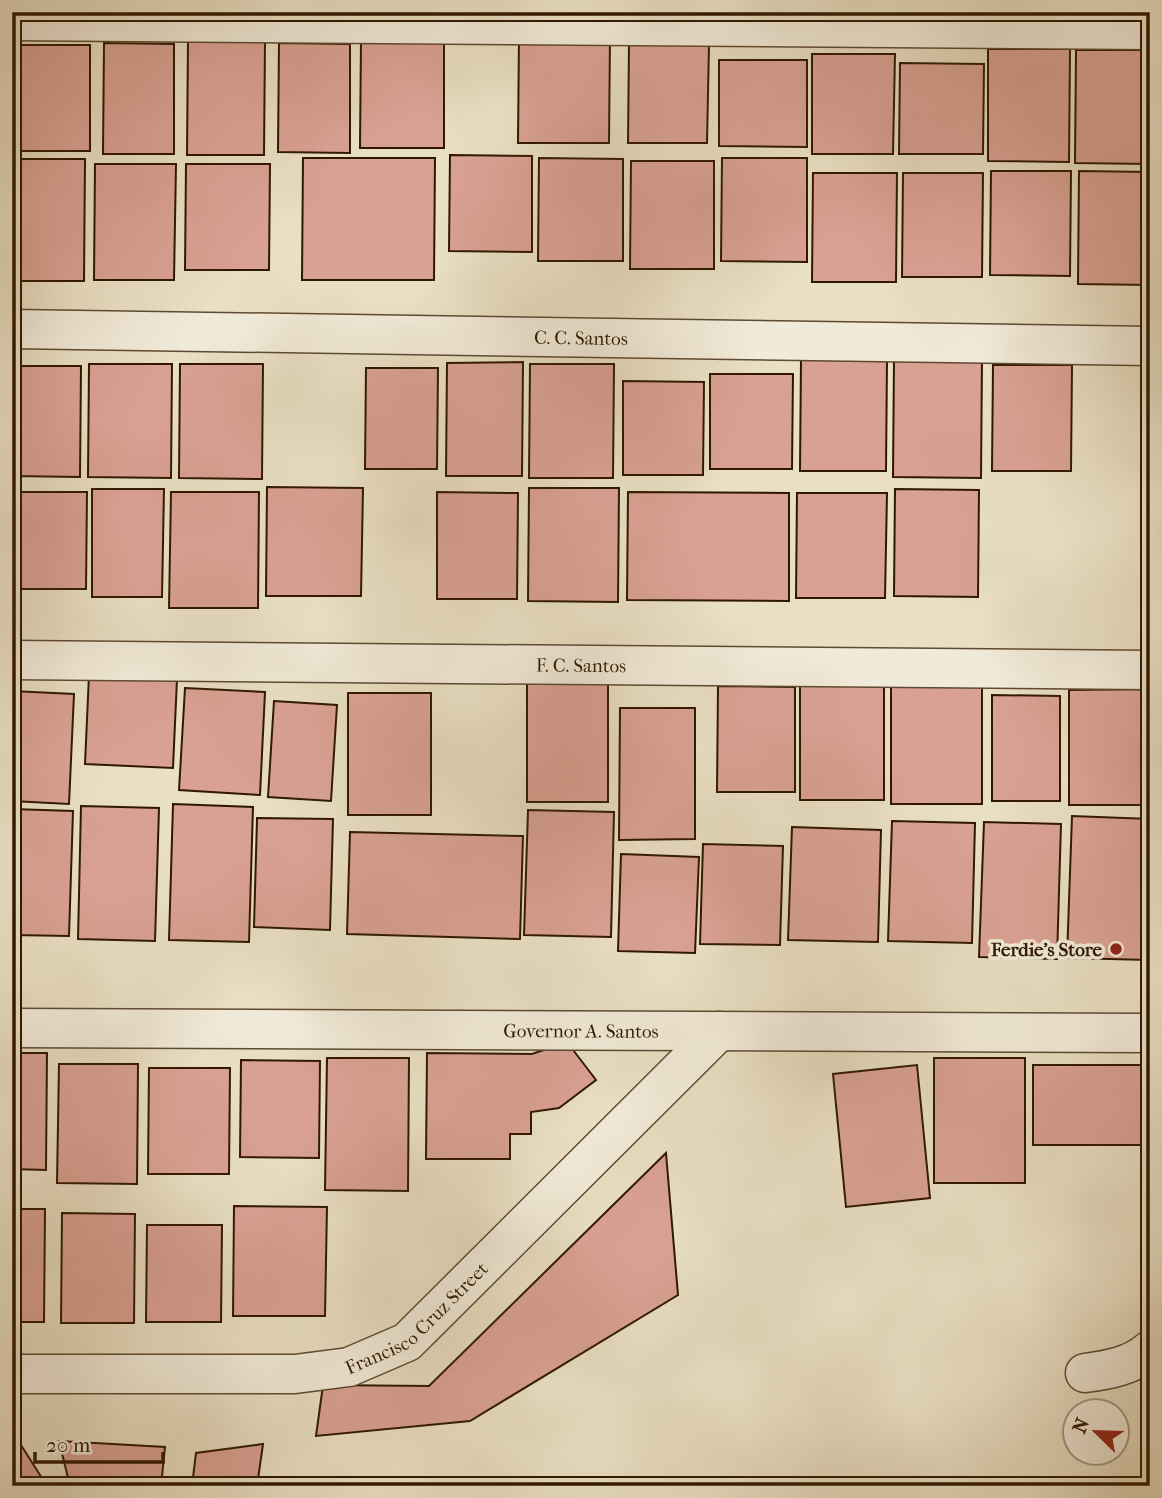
<svg xmlns="http://www.w3.org/2000/svg" width="1162" height="1498" font-family="'IM FELL French Canon',serif">
	<style>
		.building { fill: #d9a193; stroke: #301800; stroke-width: 2 }
		.lines { fill: none; stroke-linecap: round; stroke-linejoin: round }
		.minor-casing { stroke: #5e4a31; stroke-width: 41 }
		.minor { stroke: #f1ead8; stroke-width: 38 }
		.poi-dot { fill: #8f2418; stroke: #f1ead8; stroke-width: 2.5 }
		.labels { text-anchor: middle; stroke-width: 7; stroke-linejoin: round; paint-order: stroke }
		.street-label { font-size: 19px; fill: #301800; stroke: #f1ead8 }
		.poi-label { font-size: 19px; font-weight: bold; fill: #301800; stroke: #f1ead8; text-anchor: end }
	</style>
	<rect width="100%" height="100%" fill="#e9dfc3"/>
	<filter id="stains"><feTurbulence type="fractalNoise" baseFrequency=".00286" numOctaves="4"/><feColorMatrix values="0 0 0 0 .2 0 0 0 0 .09 0 0 0 0 .02 0 0 0 .5 -.17"/></filter>
	<radialGradient id="worn" r=".72"><stop offset=".6" stop-color="#630" stop-opacity="0"/><stop offset="1" stop-color="#630" stop-opacity=".3"/></radialGradient>
	<g class="building">
		<path d="M519,35h91l-1,108h-91z"/>
		<path d="M361,39l83,1v108h-84z"/>
		<path d="M188,40h77l-1,115h-77z"/>
		<path d="M104,43l70,1v110h-71z"/>
		<path d="M279,43l71,1v109l-72,-1z"/>
		<rect x="12" y="45" width="78" height="106"/>
		<path d="M629,45h80l-2,98h-79z"/>
		<path d="M988,49h82l-1,113 -81,-1z"/>
		<path d="M1076,50h74v114l-75,-1z"/>
		<path d="M812,54h83l-2,100h-81z"/>
		<path d="M719,60h88v87l-88,-1z"/>
		<path d="M900,63l84,1 -1,90h-84z"/>
		<path d="M450,155l82,1v96l-83,-1z"/>
		<path d="M303,158h132l-1,122h-132z"/>
		<path d="M539,158l84,1v102h-85z"/>
		<path d="M722,158h85v104l-86,-1z"/>
		<path d="M12,159h73l-1,122h-72z"/>
		<path d="M631,161h83v108h-84z"/>
		<path d="M95,164h81l-2,116h-80z"/>
		<path d="M186,164h84l-1,106h-84z"/>
		<path d="M991,171h80l-1,105 -80,-1z"/>
		<path d="M1079,171l71,1v113l-72,-1z"/>
		<path d="M813,173h84l-1,109h-84z"/>
		<path d="M903,173h80l-1,104h-80z"/>
		<path d="M894,358h88l-1,120 -88,-1z"/>
		<path d="M801,360h86l-1,111h-86z"/>
		<path d="M523,362l-1,114h-76l1,-113z"/>
		<path d="M89,364h83l-1,114 -83,-1z"/>
		<path d="M180,364h83l-1,115 -83,-1z"/>
		<path d="M530,364h84l-1,114h-84z"/>
		<path d="M993,365h79l-1,106h-79z"/>
		<path d="M12,366h69l-1,111 -68,-1z"/>
		<path d="M366,368h72l-1,101h-72z"/>
		<path d="M710,374h83l-1,95h-82z"/>
		<path d="M623,381l81,1 -1,93h-80z"/>
		<path d="M267,487l96,1 -2,108h-95z"/>
		<path d="M529,488h90l-1,114 -90,-1z"/>
		<path d="M92,489h72l-2,108h-70z"/>
		<path d="M895,489l84,1 -1,107 -84,-1z"/>
		<path d="M12,492h75l-1,97h-74z"/>
		<path d="M171,492h88l-1,116h-89z"/>
		<path d="M437,492l81,1 -1,106h-80z"/>
		<path d="M628,492l161,1v108l-162,-1z"/>
		<path d="M797,493h90l-2,105h-89z"/>
		<path d="M89,675l88,4 -4,89 -88,-4z"/>
		<rect x="527" y="681" width="81" height="121"/>
		<rect x="891" y="683" width="91" height="121"/>
		<path d="M884,684v116h-84v-115z"/>
		<path d="M718,686l77,1v105h-78z"/>
		<path d="M185,688l80,4 -5,103 -81,-5z"/>
		<path d="M1150,689v116h-81v-115z"/>
		<path d="M12,691l62,3 -5,110 -57,-3z"/>
		<rect x="348" y="693" width="83" height="122"/>
		<path d="M992,695l68,1v105h-68z"/>
		<path d="M274,701l63,4 -6,96 -63,-4z"/>
		<path d="M620,708h75v131l-76,1z"/>
		<path d="M173,804l80,3 -4,135 -80,-2z"/>
		<path d="M81,806l78,2 -4,133 -77,-2z"/>
		<path d="M12,809l61,2 -4,125 -57,-1z"/>
		<path d="M528,810l86,2 -3,125 -87,-2z"/>
		<path d="M1072,816l78,3v141l-83,-2z"/>
		<path d="M257,818l76,1 -3,111 -76,-3z"/>
		<path d="M892,821l83,2 -3,120 -84,-2z"/>
		<path d="M984,822l77,2 -4,135 -78,-2z"/>
		<path d="M792,827l89,3 -3,112 -90,-2z"/>
		<path d="M350,832l173,4 -3,103 -173,-5z"/>
		<path d="M703,844l80,2 -3,99 -80,-1z"/>
		<path d="M621,854l78,3 -4,96 -77,-2z"/>
		<path d="M567,1042l29,38 -37,28 -28,4v22h-21v25h-84l1,-106 105,1z"/>
		<path d="M12,1053h35l-1,117 -34,-1z"/>
		<path d="M327,1058h82l-1,133 -83,-1z"/>
		<rect x="934" y="1058" width="91" height="125"/>
		<path d="M241,1060l79,1 -1,97 -79,-1z"/>
		<path d="M59,1064h79l-1,120 -80,-1z"/>
		<path d="M917,1065l13,133 -84,9 -13,-133z"/>
		<rect x="1033" y="1065" width="117" height="80"/>
		<path d="M149,1068h81l-1,106h-81z"/>
		<path d="M666,1153l12,142 -208,126 -154,15 7,-51 106,1z"/>
		<path d="M234,1206l93,1 -2,109h-92z"/>
		<path d="M12,1209h33l-1,113h-32z"/>
		<path d="M62,1213l73,1 -1,109h-73z"/>
		<path d="M147,1225h75l-1,97h-75z"/>
		<path d="M12,1431l35,55h-35z"/>
		<path d="M59,1441l106,6 -4,39h-91z"/>
		<path d="M263,1444l-6,42h-65l4,-33z"/>
	</g>
	<g class="lines">
		<defs>
			<g id="minor">
				<path d="M12,21l1138,9"/>
				<path id="s1" d="M12,329l1138,17"/>
				<path id="s2" d="M12,660l1138,10"/>
				<path id="s3" d="M12,1028l1138,5"/>
				<path d="M1085,1373c23,-3 47,-7 65,-23"/>
				<path id="s4" d="M12,1374h283l54,-7 58,-25 312,-311"/>
			</g>
		</defs>
		<use href="#minor" class="minor-casing"/>
		<use href="#minor" class="minor"/>
	</g>
	<circle class="poi-dot" cx="1116" cy="949" r="7"/>
	<g class="labels">
		<g class="street-label">
			<text dy="7" stroke="none"><textPath href="#s1" startOffset="569">C. C. Santos</textPath></text>
			<text dy="7" stroke="none"><textPath href="#s2" startOffset="569">F. C. Santos</textPath></text>
			<text dy="7" stroke="none"><textPath href="#s3" startOffset="569">Governor A. Santos</textPath></text>
			<text dy="7" stroke="none"><textPath href="#s4" startOffset="422">Francisco Cruz Street</textPath></text>
		</g>
		<g class="poi-label">
			<text x="1102" y="956">Ferdie's Store</text>
		</g>
	</g>
	<rect width="1162" height="1498" fill="none" stroke="#e9dfc3" stroke-width="42"/>
	<rect x="14" y="14" width="1134" height="1470" fill="none" stroke="#301800" stroke-width="3.5"/>
	<rect x="21" y="21" width="1120" height="1456" fill="none" stroke="#301800" stroke-width="2"/>
	<g transform="translate(1096 1432) rotate(293)"><circle r="33" fill="#f1ead8" stroke="#a49682" stroke-width="2"/>
	<path d="M0-5L12 26L0 18L-12 26Z" fill="#8f2418"/>
	<text y="-10" font-size="19" font-weight="bold" text-anchor="middle" fill="#301800">N</text>
	</g>
	<path d="M35 1452v10h128v-10" fill="none" stroke="#301800" stroke-width="3.5"/>
	<text x="46" y="1452" font-size="21" fill="#301800" stroke="#f1ead8" stroke-width="5" paint-order="stroke">20 m</text>
	<rect width="100%" height="100%" filter="url(#stains)"/>
	<rect width="100%" height="100%" fill="url(#worn)"/>
</svg>
